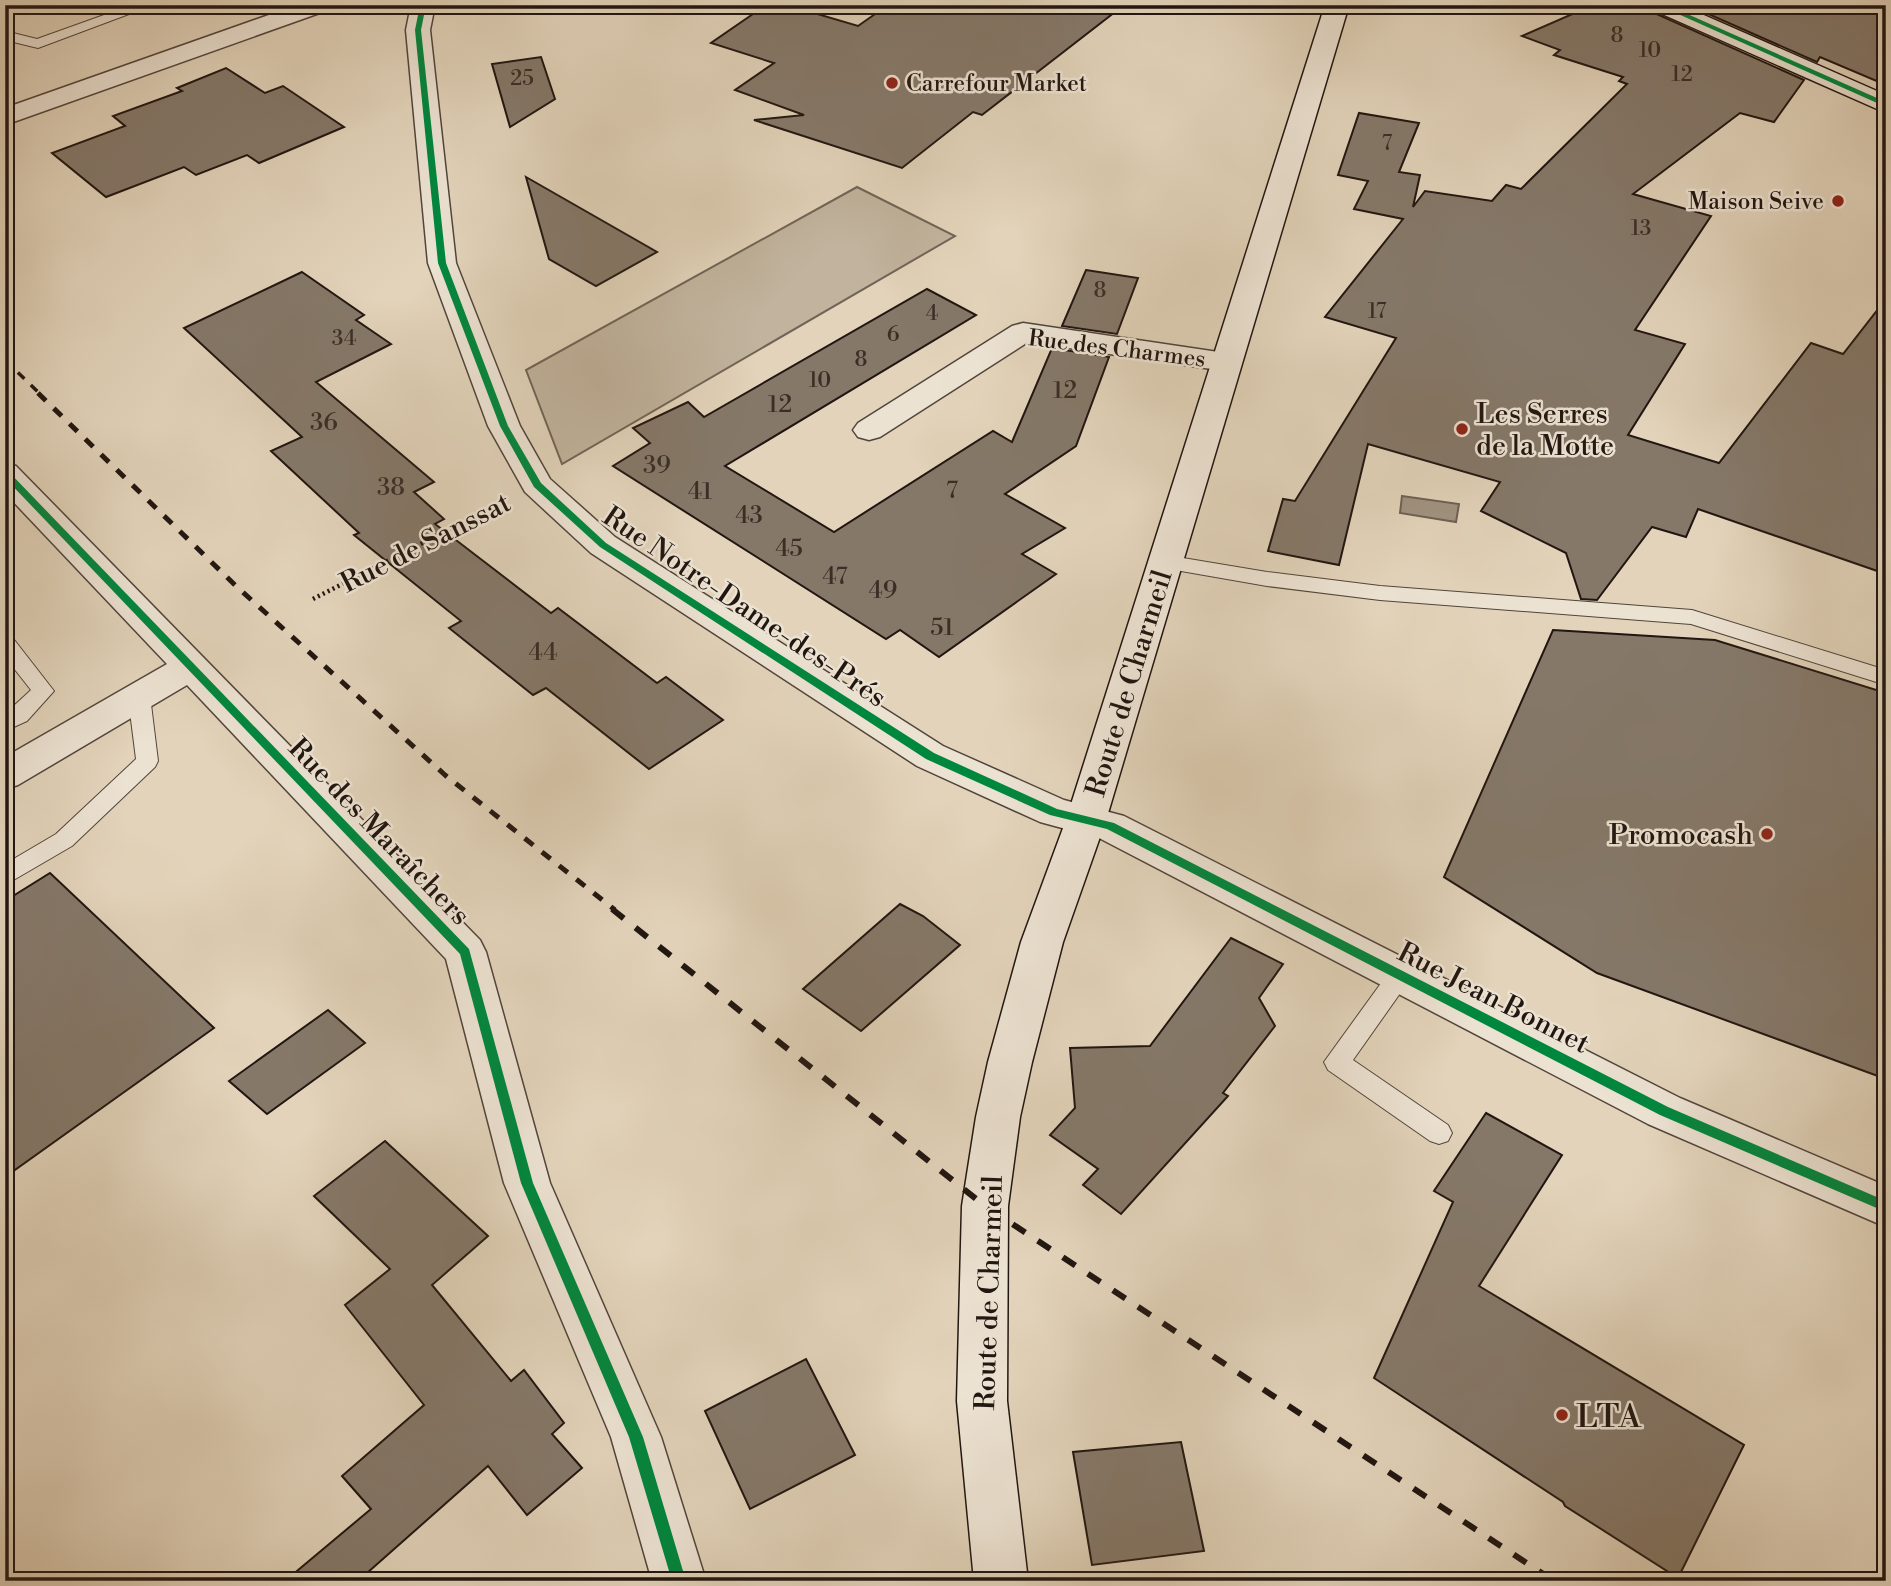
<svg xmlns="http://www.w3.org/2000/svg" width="1891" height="1586" font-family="'Libre Bodoni',serif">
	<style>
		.green { fill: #c1b39d; stroke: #716457; stroke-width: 2 }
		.water { fill: #a09381; stroke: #6d6154; stroke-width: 2 }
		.building { fill: #857869; stroke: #211611; stroke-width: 2 }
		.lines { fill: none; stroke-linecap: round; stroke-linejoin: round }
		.service-casing { stroke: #51453b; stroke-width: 2 }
		.minor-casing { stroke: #51453b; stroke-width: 3 }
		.secondary-casing { stroke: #211611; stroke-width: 3 }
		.path { stroke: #211611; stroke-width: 4.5; stroke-dasharray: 2 3.5; stroke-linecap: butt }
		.service { fill: #ece2d2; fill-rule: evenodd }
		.minor { fill: #ece2d2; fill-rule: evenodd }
		.secondary { fill: #ece2d2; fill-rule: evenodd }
		.rail-far2 { stroke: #211611; stroke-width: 3.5; stroke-dasharray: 9 9; stroke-linecap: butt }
		.rail-far1 { stroke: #211611; stroke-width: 5; stroke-dasharray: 11 11; stroke-linecap: butt }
		.rail { stroke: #211611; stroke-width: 6; stroke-dasharray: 15 15; stroke-linecap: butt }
		.cycleway-casing { stroke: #ece2d2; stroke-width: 5 }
		.cycleway { fill: #00873e; fill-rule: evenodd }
		.poi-dot { fill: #8f2418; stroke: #ece2d2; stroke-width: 2.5 }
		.labels { text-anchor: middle; stroke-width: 5; stroke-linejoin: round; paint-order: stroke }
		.far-number-label { font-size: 21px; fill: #3a2e27 }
		.far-poi-label { font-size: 23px; fill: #211611; stroke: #ece2d2; text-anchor: start }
		.far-street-label { font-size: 23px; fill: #211611; stroke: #ece2d2 }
		.number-label { font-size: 24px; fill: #3a2e27 }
		.poi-label { font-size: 28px; fill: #211611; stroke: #ece2d2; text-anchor: start }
		.street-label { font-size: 28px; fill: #211611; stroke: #ece2d2 }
		.near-poi-label { font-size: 33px; fill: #211611; stroke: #ece2d2; text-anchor: start }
	</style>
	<rect width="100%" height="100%" fill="#e2d3ba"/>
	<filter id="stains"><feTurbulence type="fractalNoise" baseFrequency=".00286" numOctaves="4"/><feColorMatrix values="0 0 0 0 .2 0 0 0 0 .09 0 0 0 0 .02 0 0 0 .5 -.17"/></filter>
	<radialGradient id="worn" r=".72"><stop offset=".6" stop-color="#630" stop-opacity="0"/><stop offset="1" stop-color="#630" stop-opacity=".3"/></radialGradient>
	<path class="green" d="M857,187l98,49 -393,228 -36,-94z"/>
	<path class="water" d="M1402,496l57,8 -3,18 -56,-9z"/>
	<g class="building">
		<path d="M766,5h21l71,21 30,-21h236l-142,110 -9,-3 -71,56 -148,-48 50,-5 -69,-25 39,-27 -63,-20z"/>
		<path d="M1593,5h54l5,7 152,68 -30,42 -34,-9 -107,81 78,22 -76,114 50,14 -57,91 91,28 92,-120 32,11 43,-55v275l-188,-65 -12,28 -34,-10 -55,73 -16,-1 -15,-46 -85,-42 19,-29 -132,-38 -29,121 -71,-14 15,-52 12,2 101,-163 -71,-21 78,-98 -49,-10 14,-28 -30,-6 21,-62 60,10 -20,49 21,3 -7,32 12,-16 67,10 14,-16 15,4 106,-105 -8,-3 4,-4 -69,-22 6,-5 -38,-14z"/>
		<path d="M1688,5h177l21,5v75l-66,-28 -3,5z"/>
		<path d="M541,57l14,42 -45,28 -18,-63z"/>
		<path d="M226,68l39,25 18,-7 61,41 -85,36 -12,-8 -51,20 -12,-8 -78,30 -54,-44 73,-27 -12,-10 69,-25 -5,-3z"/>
		<path d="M526,177l131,75 -61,34 -47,-27z"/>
		<path d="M1086,270l52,8 -21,56 -55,-8z"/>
		<path d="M302,272l62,43 -8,5 35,24 -75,38 118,100 -20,10 30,27 -9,5 116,89 7,-5 99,75 9,-6 57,43 -74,49 -103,-81 -13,7 -84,-67 12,-7 -107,-86 5,-2 -88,-82 31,-14 -118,-109z"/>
		<path d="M927,289l49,26 -251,151 109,66 159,-101 19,11 40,-94 57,9 -33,89 -71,48 60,34 -43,26 34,20 -117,83 -39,-27 -14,9 -273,-173 37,-23 -17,-15 55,-26 16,15z"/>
		<path d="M1553,630l162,10 171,53v386l-289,-106 -153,-96z"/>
		<path d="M50,873l164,155 -209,149v-276z"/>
		<path d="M900,904l23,12 37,29 -99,86 -58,-42z"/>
		<path d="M1231,938l52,26 -24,34 16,28 -52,67 5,3 -107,118 -38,-29 15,-16 -48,-34 25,-27 -5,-60 80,-2z"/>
		<path d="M328,1010l37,33 -98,71 -38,-33z"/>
		<path d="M1486,1113l76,42 -83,131 265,159 -66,133 -113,-72 -2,-4 -189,-124 79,-176 -19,-11z"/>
		<path d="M385,1141l103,95 -56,49 79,96 13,-11 40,53 -12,11 30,34 -55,47 -39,-49 -130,115h-73l86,-72 -29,-33 82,-71 -79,-100 45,-36 -76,-73z"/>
		<path d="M806,1359l49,96 -105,54 -45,-98z"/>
		<path d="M1181,1442l23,109 -112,14 -19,-113z"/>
	</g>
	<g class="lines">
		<defs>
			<g id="service">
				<path d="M132,5h21l-115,43 -33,-8v-9l32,8z"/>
				<path d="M1165,555l102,17 113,14 312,24 194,60v15l-195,-61 -311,-24 -113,-14 -109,-19 -3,-5 3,-5z"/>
				<path d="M5,635l7,2 42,54 -27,30 -22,10v-17l26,-24 -26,-33z"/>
				<path d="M139,688l8,3 3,5 8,65 -3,6 -83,79 -67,39v-21l51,-30 80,-75 -8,-63 3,-5z"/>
				<path d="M1401,965l9,3 3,7 -60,85 95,65 4,8 -4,8 -9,3 -9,-3 -102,-71 -4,-8 68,-94z"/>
			</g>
			<g id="minor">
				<path d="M297,5h35l-4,5 -323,115v-17z"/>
				<path d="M411,5h24l-5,25 26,233 64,163 30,53 65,58 328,209 121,54 60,16 556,282 206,88v41l-238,-103 -549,-286 -59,-16 -123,-56 -326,-213 -66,-61 -37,-66 -60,-163 -22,-233z"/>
				<path d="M1023,323l202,30 11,3 4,6 -4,6 -11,3 -197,-29 -148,95 -11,3 -11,-3 -5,-7 5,-7 154,-97z"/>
				<path d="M5,463l11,3 464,474 6,12 64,231 111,254 45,144h-54l-41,-144 -107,-254 -58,-224 -259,-274 -169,100 -13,4v-32l162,-93 -162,-171z"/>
			</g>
			<g id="secondary">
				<path d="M1325,5h24l-243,815 -43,122 -31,120 -12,55 -12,89 -1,195 21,180h-54l-17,-180 5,-195 14,-89 12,-55 33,-120 45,-122z"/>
				<path d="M1649,5h32l205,90v18l-233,-103z"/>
			</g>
		</defs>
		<use href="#service" class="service-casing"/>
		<use href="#minor" class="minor-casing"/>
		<use href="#secondary" class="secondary-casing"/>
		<path class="path" d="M313,599l186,-95"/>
		<use href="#service" class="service"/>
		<use href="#minor" class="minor"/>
		<use href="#secondary" class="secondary"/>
		<path class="rail-far2" d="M5,360l35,34"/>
		<path class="rail-far1" d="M38,393l198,193 209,189 170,135"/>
		<path class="rail" d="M612,909l373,297 569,375"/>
		<defs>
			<g id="cycleway">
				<path d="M420,5h6l-5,25 25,233 62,163 33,57 65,60 328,210 123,56 57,14 554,284 218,94v11l-226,-97 -553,-286 -57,-14 -124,-56 -326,-212 -66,-60 -34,-61 -62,-163 -23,-233z"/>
				<path d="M1658,5h9l219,97v5z"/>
				<path d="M5,470l3,1 461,478 64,234 110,254 43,144h-14l-43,-144 -108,-254 -61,-229 -455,-476z"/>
			</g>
		</defs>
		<use href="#cycleway" class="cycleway-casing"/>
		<use href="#cycleway" class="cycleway"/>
	</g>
	<g class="poi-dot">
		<circle cx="892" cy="83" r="7"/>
		<circle cx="1838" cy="201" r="7"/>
		<circle cx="1462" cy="429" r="7"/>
		<circle cx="1767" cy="834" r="7"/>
		<circle cx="1562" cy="1415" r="7"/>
	</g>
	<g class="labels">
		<g class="far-number-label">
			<text x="1617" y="42">8</text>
			<text x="1650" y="57">10</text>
			<text x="1682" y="81">12</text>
			<text x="522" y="85">25</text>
			<text x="1387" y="150">7</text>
			<text x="1641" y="235">13</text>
			<text x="1100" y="297">8</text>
			<text x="1377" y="318">17</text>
			<text x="932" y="320">4</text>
			<text x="893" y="341">6</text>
			<text x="344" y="345">34</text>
			<text x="861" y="366">8</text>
			<text x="820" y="387">10</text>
		</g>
		<g class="far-poi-label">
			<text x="906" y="91">Carrefour Market</text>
			<text x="1824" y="209" text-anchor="end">Maison Seive</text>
		</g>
		<g class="far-street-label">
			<text transform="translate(1117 348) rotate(7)" y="8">Rue des Charmes</text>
		</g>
		<g class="number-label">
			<text x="1065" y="398">12</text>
			<text x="780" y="412">12</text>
			<text x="324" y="430">36</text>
			<text x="657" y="473">39</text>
			<text x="391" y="495">38</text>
			<text x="952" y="498">7</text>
			<text x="700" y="499">41</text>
			<text x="749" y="523">43</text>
			<text x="789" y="556">45</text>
			<text x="835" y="584">47</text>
			<text x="883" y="598">49</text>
			<text x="942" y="635">51</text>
			<text x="543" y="660">44</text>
		</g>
		<g class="poi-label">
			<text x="1476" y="423">Les Serres<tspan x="1476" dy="32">de la Motte</tspan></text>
			<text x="1753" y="844" text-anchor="end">Promocash</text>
		</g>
		<g class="street-label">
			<text transform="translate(425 542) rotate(-27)" y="10">Rue de Sanssat</text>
			<text transform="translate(745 606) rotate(34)" y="10">Rue Notre-Dame-des-Prés</text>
			<text transform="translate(1128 683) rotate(-73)" y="10">Route de Charmeil</text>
			<text transform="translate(380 831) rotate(46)" y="10">Rue des Maraîchers</text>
			<text transform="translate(1494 997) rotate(27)" y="10">Rue Jean Bonnet</text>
			<text transform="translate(988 1293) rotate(-88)" y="10">Route de Charmeil</text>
		</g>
		<g class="near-poi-label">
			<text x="1576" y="1427">LTA</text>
		</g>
	</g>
	<rect width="1891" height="1586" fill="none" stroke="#e2d3ba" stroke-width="28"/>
	<rect x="7" y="7" width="1877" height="1572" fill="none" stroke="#211611" stroke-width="3.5"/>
	<rect x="14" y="14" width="1863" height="1558" fill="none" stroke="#211611" stroke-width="2"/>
	<rect width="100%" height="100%" filter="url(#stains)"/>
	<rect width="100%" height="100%" fill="url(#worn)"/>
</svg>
